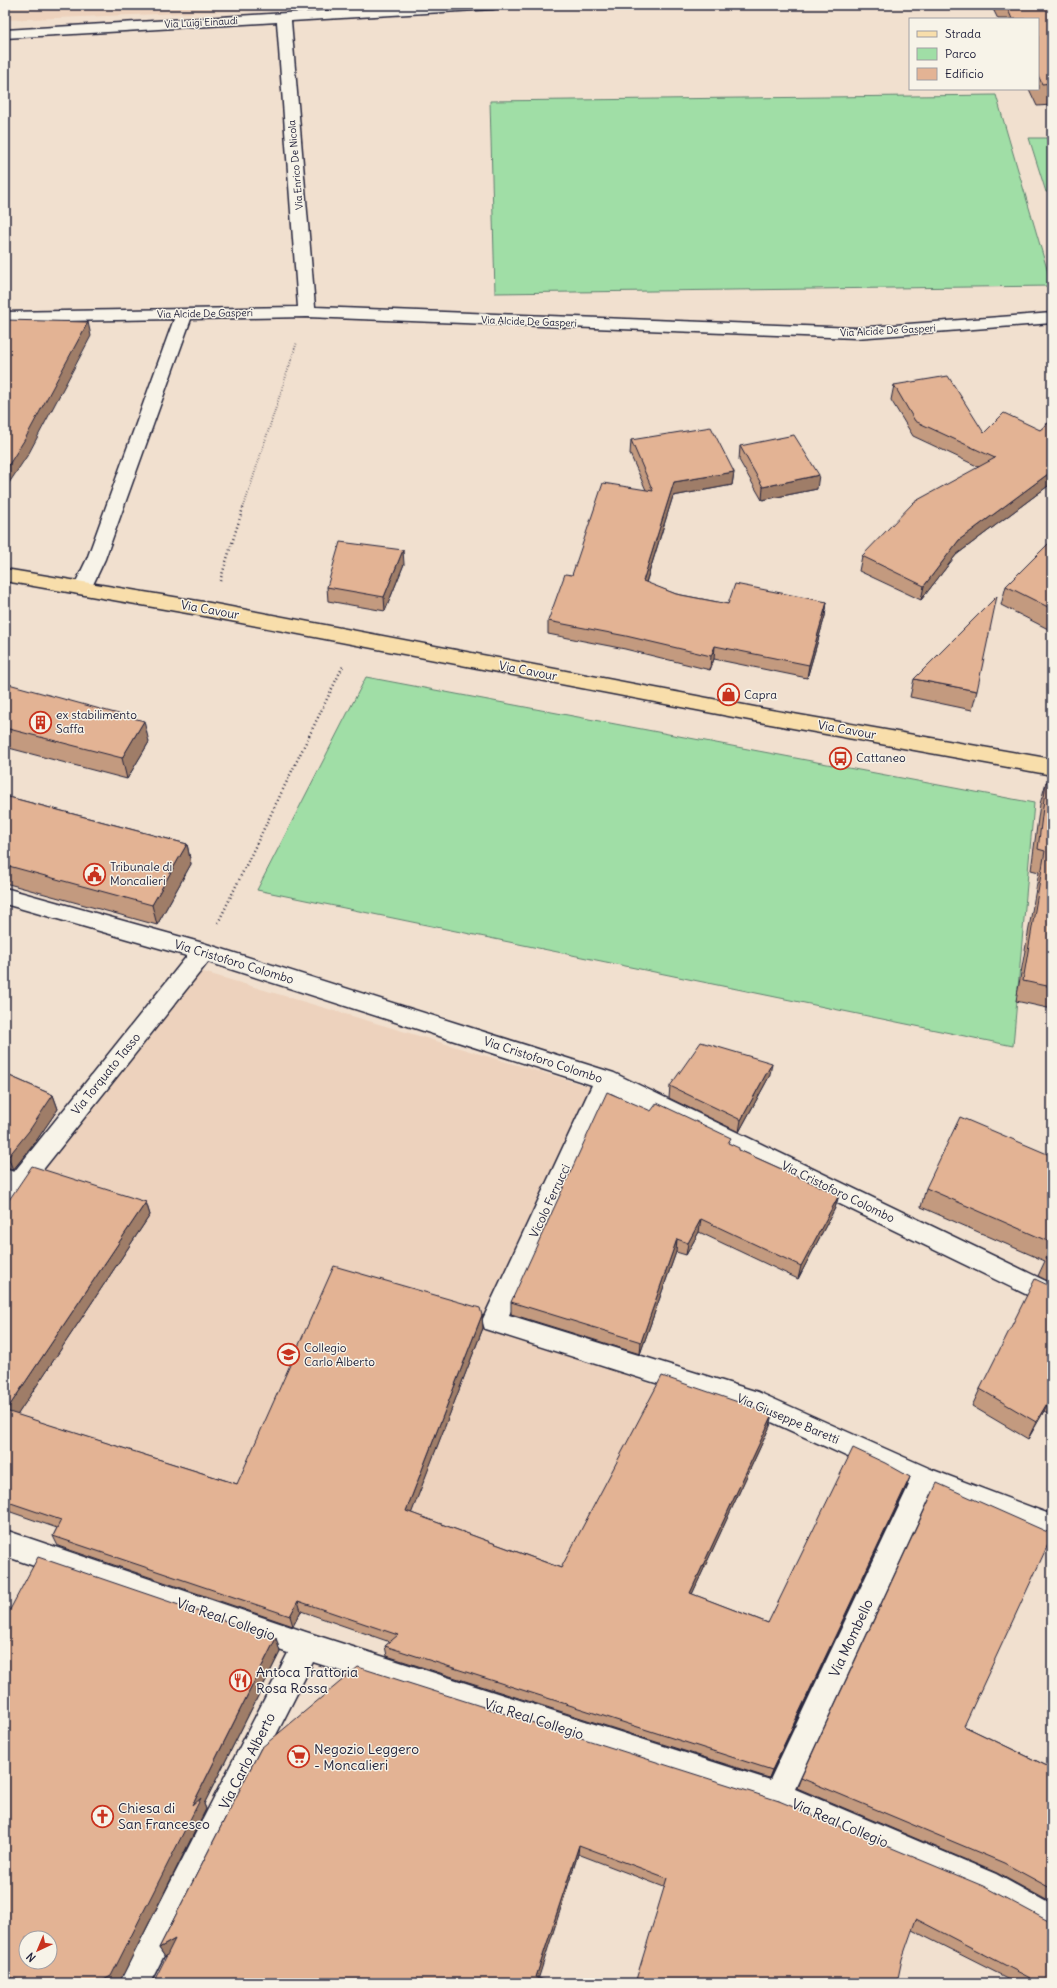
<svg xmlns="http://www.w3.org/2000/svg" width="1057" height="1988" font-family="Delius,sans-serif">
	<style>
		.built { fill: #edd2bd }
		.green { fill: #a0dea6; stroke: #618070 }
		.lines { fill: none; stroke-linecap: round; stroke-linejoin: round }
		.minor-casing { stroke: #22223b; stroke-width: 3 }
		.major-casing { stroke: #22223b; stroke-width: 3 }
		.path-far1 { stroke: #22223b; stroke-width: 2; stroke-dasharray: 0.5 2; stroke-linecap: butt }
		.path { stroke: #22223b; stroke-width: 2.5; stroke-dasharray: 1 3; stroke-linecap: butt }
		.minor { fill: #f7f3e8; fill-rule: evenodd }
		.major { fill: #f8deab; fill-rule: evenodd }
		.wall { fill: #c39a7f; stroke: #22223b }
		.shaded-wall { fill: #9f7d68; stroke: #22223b }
		.building { fill: #e3b394; stroke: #22223b; fill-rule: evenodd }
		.labels { text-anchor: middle; stroke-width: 3; stroke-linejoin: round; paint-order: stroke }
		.far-street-label { font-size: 10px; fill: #22223b; stroke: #f7f3e8 }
		.street-label { font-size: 12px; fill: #22223b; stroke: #f7f3e8 }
		.poi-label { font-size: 12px; fill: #22223b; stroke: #f7f3e8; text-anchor: start }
		.near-street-label { font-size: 14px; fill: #22223b; stroke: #f7f3e8 }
		.near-poi-label { font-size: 14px; fill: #22223b; stroke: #f7f3e8; text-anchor: start }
	</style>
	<rect width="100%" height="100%" fill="#f1e0cf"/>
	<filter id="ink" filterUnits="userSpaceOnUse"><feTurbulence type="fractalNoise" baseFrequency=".025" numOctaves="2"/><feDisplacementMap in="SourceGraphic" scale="8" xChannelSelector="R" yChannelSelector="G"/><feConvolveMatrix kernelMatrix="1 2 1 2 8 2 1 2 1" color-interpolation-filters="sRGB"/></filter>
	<g filter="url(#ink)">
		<g class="built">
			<path d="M5,5h387l-387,15z"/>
			<path d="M197,970l394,117 -106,235 176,66 109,38 -138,298 -627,-214v-295z"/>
		</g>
		<g class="green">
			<path d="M996,95l56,191 -557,7 -5,-192z"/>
			<path d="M1029,138h23v54h-6z"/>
			<path d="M366,677l668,126 -21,243 -756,-156z"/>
		</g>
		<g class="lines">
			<defs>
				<g id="minor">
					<path d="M421,5h79l-2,3 -5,1 -202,12 24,286 541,21 196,-15v10l-196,15 -549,-21 -116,2 -86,240 -16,34 -7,1 -7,-1 -2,-5 14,-29 87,-240 -169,3v-10l293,-5 -21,-285 -272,16v-8z"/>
					<path d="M5,888l198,55 411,130 438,211v23l-441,-214 -102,222 249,77 175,78 119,45v26l-121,-47 -136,295 201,85 56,31v31l-76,-42 -200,-84 -463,-148 -163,321h-31l169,-330 -283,-97v-26l301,102 464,148 139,-295 -155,-71 -269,-85 -3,-8 110,-236 -384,-123 -182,229 -13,21 -8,3v-46l9,3 173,-216 -182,-52z"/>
				</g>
				<path id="major" d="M5,569l205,34 555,106 287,50v16l-287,-52 -555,-106 -205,-36z"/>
			</defs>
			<use href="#minor" class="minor-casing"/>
			<use href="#major" class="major-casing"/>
			<path class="path-far1" d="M244,506l53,-164"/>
			<g class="path">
				<path d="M220,581l24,-76"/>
				<path d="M218,923l125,-257"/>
			</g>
			<use href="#minor" class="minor"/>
			<use href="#major" class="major"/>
		</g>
		<g class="wall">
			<path d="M991,5h61v100l-15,1 -8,-17h9v-70h-40z"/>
			<path d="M894,385l90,48 56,-3 12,-10v63l-96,72 -35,45 -62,-29 3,-15 117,-89 -66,-31 -22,-36z"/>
			<path d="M631,440l103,32 -2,13 -59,11 -27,87 30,11 52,10 99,-2 -2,14 -18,62 -93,-19 -4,11 -85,-21 -77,-15v-13l24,-46 74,-85 -16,-36z"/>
			<path d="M740,446l77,43 -55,11 -23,-40z"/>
			<path d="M1052,540v91l-51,-26 5,-19z"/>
			<path d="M404,564l-19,47 -57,-10 -1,-14z"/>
			<path d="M914,679l63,12 -5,19 -62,-13z"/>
			<path d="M5,683l144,59 -22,37 -122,-32z"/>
			<path d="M1046,782l6,1v226l-36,-8 23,-129 -8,-2 9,-66z"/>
			<path d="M5,796l182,48 4,20 -34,61 -152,-42z"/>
			<path d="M5,1074l48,21 5,14 -24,35 -21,26 -8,-2z"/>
			<path d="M770,1075l-31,57 -70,-34 1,-12z"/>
			<path d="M730,1144l9,6 100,45 -4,13 -37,71 -99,-47 -13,23 -10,-3 -36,102 -129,-40v-12z"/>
			<path d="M1052,1156v127l-14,-7 7,-15 -124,-54 5,-19z"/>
			<path d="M5,1201l141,1 4,13 -133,200 220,69 245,-169 1,13 -72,185 150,55 212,-154 -3,12 -78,168 76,29 138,-135 -137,290 -382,-122 -2,-10 5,-4 -89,-31 -8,15 -235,-80 -5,-10 4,-8 -52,-18z"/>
			<path d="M1052,1287v128l-8,-4 -16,28 -56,-33 8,-17z"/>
			<path d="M5,1619l271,19 4,14 -76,152 2,5 -87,174h-108l-6,-2z"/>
			<path d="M964,1726l83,40 5,-12v149l-55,-30 -200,-85 4,-10z"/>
			<path d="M261,1748l518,53 273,182h-35l-105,-53 -248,-43 -86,-33 -40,124 -371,-22 -2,1 -6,-9z"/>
		</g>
		<g class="shaded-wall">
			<path d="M88,322l3,14 -62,117 -24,36v-18z"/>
			<path d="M1052,471v12l-96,72 -35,45 3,-14 35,-46z"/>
			<path d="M734,472l-2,13 -59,11 -31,99 1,-14 31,-99z"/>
			<path d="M819,475l-2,14 -55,11 1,-13z"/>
			<path d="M403,550l1,14 -19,47 -1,-14z"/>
			<path d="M827,602l-2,14 -18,62 2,-13z"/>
			<path d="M715,646l-1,13 -4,11 1,-14z"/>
			<path d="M144,721l5,21 -22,37 -5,-21z"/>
			<path d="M187,844l4,20 -34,61 -5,-20z"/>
			<path d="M772,1063l-2,12 -31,57 2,-12z"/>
			<path d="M53,1095l5,14 -24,35 -21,26 -5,-13z"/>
			<path d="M839,1195l-4,13 -37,71 3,-13z"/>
			<path d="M146,1202l4,13 -138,208 -6,-12z"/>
			<path d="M701,1219l-2,13 -13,23 2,-12z"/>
			<path d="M677,1239l-1,13 -36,102 1,-12z"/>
			<path d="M482,1315l1,13 -75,194 -2,-11z"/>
			<path d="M1052,1395l-8,16 -16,28 8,-17z"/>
			<path d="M773,1414l-3,12 -82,177 2,-10z"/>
			<path d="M910,1477l-4,11 -137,290 3,-8z"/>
			<path d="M298,1601l3,10 -8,15 -3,-10z"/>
			<path d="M276,1638l4,14 -76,152 2,5 -87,174h-21l94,-177z"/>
			<path d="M579,1845l-1,9 -41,129 -1,-6z"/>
			<path d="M175,1939l6,9 -16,9 -6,-9z"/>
		</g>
		<g class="building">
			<path d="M1006,5h46v78l-10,1 -4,-9v-56h-26z"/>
			<path d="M5,320l83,2 -63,117 -20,32z"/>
			<path d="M948,376l36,57 20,-20 36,17 12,-10v51l-93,69 -35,46 -62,-30 52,-54 81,-44 -80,-37 -21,-36z"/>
			<path d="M711,427l23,45 -60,10 -31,99 33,13 52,10 7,-20 92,18 -18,63 -94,-19 -4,10 -85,-20 -78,-15 17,-47 7,1 31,-92 50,8 -22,-51z"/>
			<path d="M794,435l25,40 -56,12 -23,-41z"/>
			<path d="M1052,540v69l-46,-23z"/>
			<path d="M340,542l63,8 -19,47 -57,-10z"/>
			<path d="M997,596l-20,95 -63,-12z"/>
			<path d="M5,683l139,38 -22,37 -117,-30z"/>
			<path d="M1046,782l6,1v204l-29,-6 22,-130 -7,-2z"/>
			<path d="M5,796l182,48 -35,61 -147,-40z"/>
			<path d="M701,1042l71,21 -31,57 -71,-34z"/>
			<path d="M5,1074l48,21 -24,36 -21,26 -3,-1z"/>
			<path d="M607,1092l44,19 6,-8 74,35 -3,5 11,5v2l100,45 -38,71 -100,-47 -13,24 -11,-4 -36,103 -130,-40z"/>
			<path d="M960,1117l92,39v87l-126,-55z"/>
			<path d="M32,1166l114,36 -140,209 231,73 97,-218 146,42 2,7 -76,196 155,57 101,-192 111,38 -83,179 78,30 85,-175 32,15 25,14 -138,293 -387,-124 13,-11 -100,-34 -8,15 -237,-80 8,-16 -56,-19v-300l4,-1z"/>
			<path d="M1052,1246v15l-6,-3z"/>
			<path d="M1035,1279l17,8v108l-16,27 -56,-33z"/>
			<path d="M937,1483l115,51v2l-88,190 85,41 3,-6v128l-48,-26 -203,-85z"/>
			<path d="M38,1557l238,81 -84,168 9,-8 -90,178 -13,7h-72l-21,-8v-356zM26,1938h24v24h-24z"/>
			<path d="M358,1667l421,134 204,85 69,37v60h-18v-3l-118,-61 -14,40 -5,24h-262l32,-105 -88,-33 -43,132 16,6h-399l22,-44 -16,9 102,-200z"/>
		</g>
	</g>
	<defs>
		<symbol id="shop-ring" viewBox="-11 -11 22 22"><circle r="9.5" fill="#f7f3e8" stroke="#c8321e" stroke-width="1.5"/><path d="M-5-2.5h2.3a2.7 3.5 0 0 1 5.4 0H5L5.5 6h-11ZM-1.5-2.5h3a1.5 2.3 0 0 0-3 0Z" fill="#c8321e"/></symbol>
		<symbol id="building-ring" viewBox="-11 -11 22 22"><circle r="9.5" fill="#f7f3e8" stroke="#c8321e" stroke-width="1.5"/><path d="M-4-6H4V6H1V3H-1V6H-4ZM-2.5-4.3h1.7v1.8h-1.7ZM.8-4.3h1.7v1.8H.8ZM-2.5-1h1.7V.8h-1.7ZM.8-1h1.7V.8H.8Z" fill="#c8321e"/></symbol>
		<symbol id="bus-ring" viewBox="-11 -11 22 22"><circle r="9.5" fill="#f7f3e8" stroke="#c8321e" stroke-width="1.5"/><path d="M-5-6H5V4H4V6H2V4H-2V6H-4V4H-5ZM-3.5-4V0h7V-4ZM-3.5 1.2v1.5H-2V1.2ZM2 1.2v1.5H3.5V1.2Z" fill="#c8321e"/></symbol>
		<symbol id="civic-ring" viewBox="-11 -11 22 22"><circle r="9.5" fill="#f7f3e8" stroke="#c8321e" stroke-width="1.5"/><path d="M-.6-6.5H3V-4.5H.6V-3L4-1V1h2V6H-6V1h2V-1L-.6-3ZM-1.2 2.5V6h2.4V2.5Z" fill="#c8321e"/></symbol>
		<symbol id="university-ring" viewBox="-11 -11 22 22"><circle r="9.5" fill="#f7f3e8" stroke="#c8321e" stroke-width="1.5"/><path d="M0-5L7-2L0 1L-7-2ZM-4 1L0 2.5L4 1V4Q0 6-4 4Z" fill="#c8321e"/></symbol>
		<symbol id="restaurant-ring" viewBox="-11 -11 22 22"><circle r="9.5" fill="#f7f3e8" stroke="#c8321e" stroke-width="1.5"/><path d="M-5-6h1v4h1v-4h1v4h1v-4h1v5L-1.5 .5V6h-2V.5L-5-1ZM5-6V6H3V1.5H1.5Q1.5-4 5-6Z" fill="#c8321e"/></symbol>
		<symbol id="supermarket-ring" viewBox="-11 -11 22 22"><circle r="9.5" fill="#f7f3e8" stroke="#c8321e" stroke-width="1.5"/><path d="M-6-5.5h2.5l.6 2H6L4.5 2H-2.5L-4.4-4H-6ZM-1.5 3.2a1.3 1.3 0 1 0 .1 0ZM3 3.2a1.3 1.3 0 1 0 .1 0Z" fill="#c8321e"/></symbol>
		<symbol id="church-ring" viewBox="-11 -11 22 22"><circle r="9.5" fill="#f7f3e8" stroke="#c8321e" stroke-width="1.5"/><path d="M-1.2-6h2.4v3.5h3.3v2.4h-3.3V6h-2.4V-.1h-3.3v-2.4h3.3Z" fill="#c8321e"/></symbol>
	</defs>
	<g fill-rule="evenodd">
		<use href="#shop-ring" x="716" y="682" width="25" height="25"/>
		<use href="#building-ring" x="28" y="710" width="25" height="25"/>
		<use href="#bus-ring" x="828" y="746" width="25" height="25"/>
		<use href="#civic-ring" x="82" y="862" width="25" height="25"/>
		<use href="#university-ring" x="276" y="1342" width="25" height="25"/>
		<use href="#restaurant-ring" x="228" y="1668" width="25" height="25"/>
		<use href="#supermarket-ring" x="286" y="1744" width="25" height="25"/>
		<use href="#church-ring" x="90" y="1804" width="25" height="25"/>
	</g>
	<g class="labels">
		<g class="far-street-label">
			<text transform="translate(201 22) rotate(-3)" y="4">Via Luigi Einaudi</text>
			<text transform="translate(295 165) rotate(-95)" y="4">Via Enrico De Nicola</text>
			<text transform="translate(205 313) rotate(-1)" y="4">Via Alcide De Gasperi</text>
			<text transform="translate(529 321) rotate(2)" y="4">Via Alcide De Gasperi</text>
			<text transform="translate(888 330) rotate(-3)" y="4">Via Alcide De Gasperi</text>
		</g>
		<g class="street-label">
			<text transform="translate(210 610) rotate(10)" y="4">Via Cavour</text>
			<text transform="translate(528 671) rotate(11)" y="4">Via Cavour</text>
			<text transform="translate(847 730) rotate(10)" y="4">Via Cavour</text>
			<text transform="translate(234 962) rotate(17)" y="4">Via Cristoforo Colombo</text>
			<text transform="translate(543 1060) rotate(18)" y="4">Via Cristoforo Colombo</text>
			<text transform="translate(106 1074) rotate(-51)" y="4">Via Torquato Tasso</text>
			<text transform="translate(838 1192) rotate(26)" y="4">Via Cristoforo Colombo</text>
			<text transform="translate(550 1201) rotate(-65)" y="4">Vicolo Ferrucci</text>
			<text transform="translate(788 1419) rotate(23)" y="4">Via Giuseppe Baretti</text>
		</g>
		<g class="poi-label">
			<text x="744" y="699">Capra</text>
			<text x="56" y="719">ex stabilimento<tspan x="56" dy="14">Saffa</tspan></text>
			<text x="856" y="762">Cattaneo</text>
			<text x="110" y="871">Tribunale di<tspan x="110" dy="14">Moncalieri</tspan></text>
			<text x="304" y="1352">Collegio<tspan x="304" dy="14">Carlo Alberto</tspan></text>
		</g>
		<g class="near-street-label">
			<text transform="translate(226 1619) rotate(19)" y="5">Via Real Collegio</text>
			<text transform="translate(851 1638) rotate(-65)" y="5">Via Mombello</text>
			<text transform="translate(534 1719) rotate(18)" y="5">Via Real Collegio</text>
			<text transform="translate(247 1761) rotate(-63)" y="5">Via Carlo Alberto</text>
			<text transform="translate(840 1823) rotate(23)" y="5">Via Real Collegio</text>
		</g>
		<g class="near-poi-label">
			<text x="256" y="1677">Antoca Trattoria<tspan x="256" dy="16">Rosa Rossa</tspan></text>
			<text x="314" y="1754">Negozio Leggero<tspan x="314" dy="16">- Moncalieri</tspan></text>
			<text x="118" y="1813">Chiesa di<tspan x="118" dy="16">San Francesco</tspan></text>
		</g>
	</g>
	<rect width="1057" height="1988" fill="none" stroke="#f7f3e8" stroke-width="20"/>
	<rect x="10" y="10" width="1037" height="1968" fill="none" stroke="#22223b" stroke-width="1.5" filter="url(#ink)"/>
	<rect x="909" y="18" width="130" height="72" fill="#f7f3e8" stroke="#a29fa3"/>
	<rect x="917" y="31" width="20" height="6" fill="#f8deab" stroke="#a29fa3"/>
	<text x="945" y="38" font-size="12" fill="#22223b">Strada</text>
	<rect x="917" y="48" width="20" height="12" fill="#a0dea6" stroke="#a29fa3"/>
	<text x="945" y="58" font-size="12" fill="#22223b">Parco</text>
	<rect x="917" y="68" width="20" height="12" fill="#e3b394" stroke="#a29fa3"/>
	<text x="945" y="78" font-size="12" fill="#22223b">Edificio</text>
	<g transform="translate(38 1950) rotate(224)"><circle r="19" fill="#f7f3e8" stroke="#a29fa3"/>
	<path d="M0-3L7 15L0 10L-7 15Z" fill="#c8321e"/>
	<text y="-6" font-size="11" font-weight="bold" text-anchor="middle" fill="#22223b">N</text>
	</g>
</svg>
